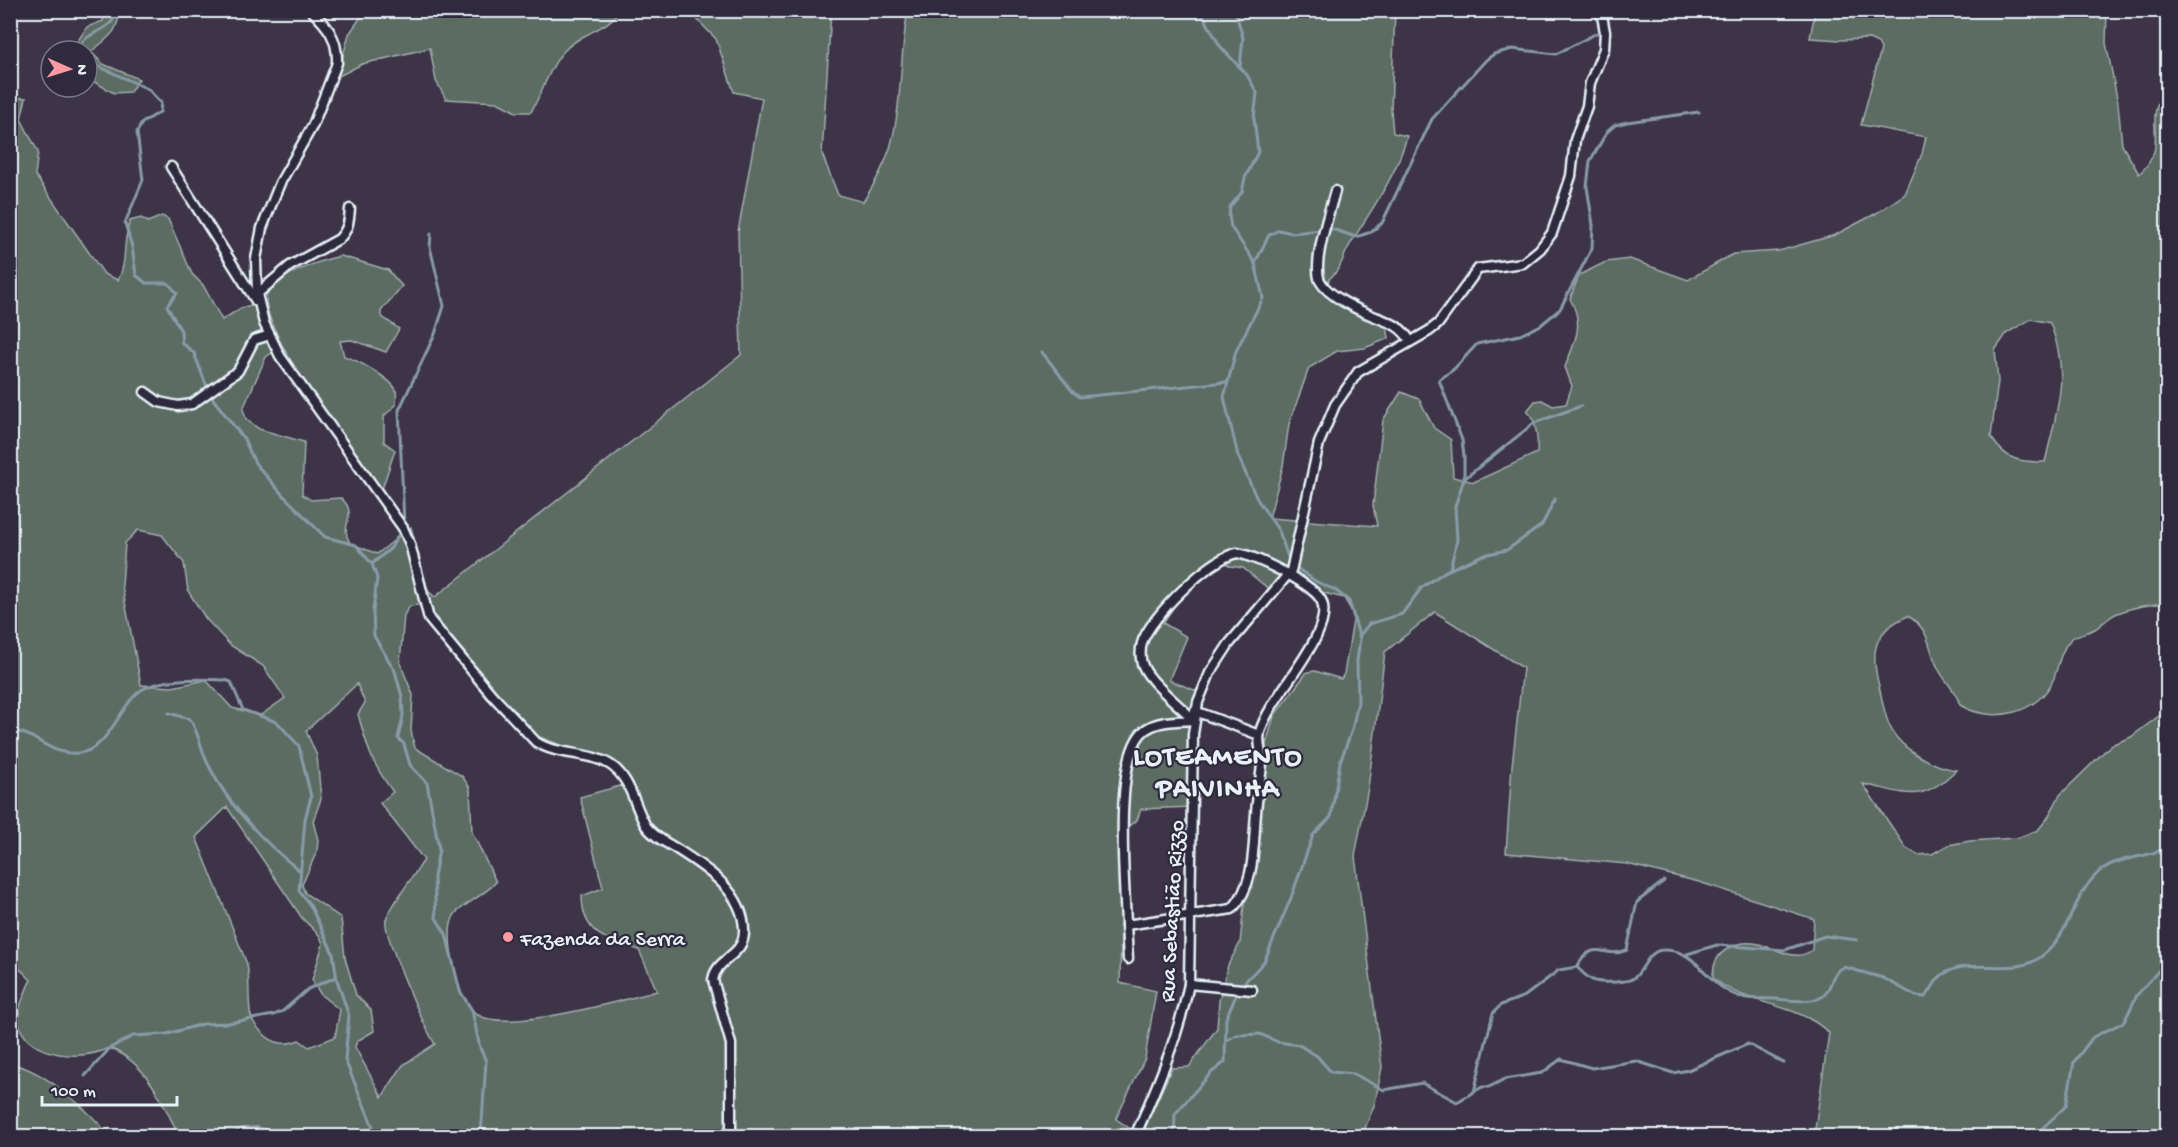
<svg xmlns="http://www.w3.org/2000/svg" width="2178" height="1147" font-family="'Gochi Hand',sans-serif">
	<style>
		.green { fill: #5b6c64; stroke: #a2aeae; stroke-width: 1.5; fill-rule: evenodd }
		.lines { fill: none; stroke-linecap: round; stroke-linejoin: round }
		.stream { stroke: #899ba8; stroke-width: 3 }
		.street-casing { stroke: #e8f1f8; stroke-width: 13 }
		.street { stroke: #2f2a3d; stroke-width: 8 }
		.poi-dot { fill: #ff9aa2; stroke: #2f2a3d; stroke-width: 2 }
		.labels { text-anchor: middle; stroke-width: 4.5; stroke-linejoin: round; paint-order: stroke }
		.street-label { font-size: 22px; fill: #e8f1f8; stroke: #2f2a3d }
		.poi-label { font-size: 22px; fill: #e8f1f8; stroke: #2f2a3d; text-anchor: start }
		.district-label { font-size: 28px; font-weight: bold; letter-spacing: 1.5px; fill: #e8f1f8; stroke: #2f2a3d }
	</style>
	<rect width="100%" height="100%" fill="#3d3448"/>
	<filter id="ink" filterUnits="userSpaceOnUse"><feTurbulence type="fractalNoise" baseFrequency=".0167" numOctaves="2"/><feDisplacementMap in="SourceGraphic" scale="12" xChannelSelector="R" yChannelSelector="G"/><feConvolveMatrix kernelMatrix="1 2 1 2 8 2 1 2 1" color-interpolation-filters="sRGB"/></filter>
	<g filter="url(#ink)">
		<g class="green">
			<path d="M106,11h13c0,22 -12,27 -28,41l12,12 36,15 -9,13 -16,1 -27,-15v-27h-16l16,-24 16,-6z"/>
			<path d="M365,11v-1l254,1c-13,20 -38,21 -55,40 -13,13 -23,44 -33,61h-15l-19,-10 -51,-3 -10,-18 -6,-33 -68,16 -25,13 12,-43z"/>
			<path d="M689,11h142l-9,143 16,41 25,7c11,-17 21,-35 27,-54 13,-44 9,-93 18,-137h487l-4,99 2,23 14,3c-11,42 -37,75 -59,112 -6,12 -8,23 -19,31l-2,10 59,33 3,16 -24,10 -28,3 -28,17 -20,56 -6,42 -14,52 108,8 -4,-21 10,-85 18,-28 18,7 15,29 17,12 2,37 21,5 63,-29c1,-13 0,-33 -10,-42l8,-10 7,-1 11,6 13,-2 6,-18 -7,-19c10,-26 20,-42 5,-68l9,-24 27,-13 24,-3 58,21 45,-26 46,-3 56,-16 40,-21 30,-20 17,-40 4,-17 -65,-12 20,-76 -3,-6 -9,-4 -29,1 -30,-2 5,-27h292l-1,32 12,60 4,42 17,29c34,-31 0,-52 28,-87v516c-15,1 -35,4 -49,10 -9,3 -15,11 -23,16 -8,4 -19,5 -25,11 -10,12 -11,24 -16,38 -15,37 -63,46 -94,27 -5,-17 -15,-22 -22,-37 -11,-22 -7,-38 -30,-52 -41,17 -36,42 -27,79 3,14 6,31 16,43 13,16 39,29 59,32 -36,36 -52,22 -93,14l43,64 12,7 14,-1 16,-9 22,-4 47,-3 21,-8 9,-11 13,-24 51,-50 20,-8 36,-27v426h-353l15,-103c-33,-32 -82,-26 -116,-55 0,-14 3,-23 16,-30 33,-19 59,21 83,2l2,-31 -115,-37 -72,-18 -121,-11 6,-87 11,-98 -88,-56 -50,40 -17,136 -13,68 27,211 -7,36 -13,33h-1075l-30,-9 -15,1 -13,8h-50c-16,-33 -32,-74 -70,-88 -34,17 -107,5 -87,-47 3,-7 5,-15 9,-21l-10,-10 -10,-3v-870l15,1 -5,21 17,33 -3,23 69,99 14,6c10,-18 4,-40 12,-59l11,-3 7,4 14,-6 6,3 24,55 11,11 19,35 19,-12 14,-4 21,46 -10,7 -23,52 3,10 13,10 45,13 -2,52 9,6 30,-2c19,17 -3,26 9,45l27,11 34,-27 17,64 7,6 306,-242 -3,-123 24,-134 -28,-6 -18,-53zM2031,319l19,4c21,53 7,86 -5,139 -25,0 -39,-1 -54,-25l7,-56 -3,-31 12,-17zM138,530l24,5 22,28 4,28 18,28 24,26 33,21 22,32 -24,17 -29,-7 -26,-28 -34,7 -31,-2 -19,-99 3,-43zM1218,557l12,9 13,2 32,26 18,-15 19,11 32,8 10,17 -10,59 -3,5 -26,-8 -8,1 -33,44 -16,56 -18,171 -12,22 -9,36 -2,27 -28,39 -17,1 -31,68 -25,-17 29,-61 11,-67 -36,-8 3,-153 14,-10 4,-11 51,-2 1,-52 9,-62 -33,-13 18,-43 -24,-14 26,-39zM426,604l45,62 66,70 82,31 8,17 -47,13 23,91 -21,8c0,39 25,44 57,54l18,41c-36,10 -142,39 -175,26 -17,-7 -26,-35 -28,-51 -3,-14 -8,-42 2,-53 12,-12 29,-18 40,-31l-24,-50 -2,-44 -8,-12 -47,-28 -4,-17 2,-36 -13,-32 4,-48 6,-9zM357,684l8,19 -7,11c10,36 13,48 35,78l-13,11 44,57c-9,14 -34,46 -38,60 -4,13 39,108 49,124l-32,21 -21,32 -27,-50 2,-6 17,-10 -3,-21 -15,-15 -11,-37 -4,-40 -36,-25 -3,-8 15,-34 1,-11 -5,-19 8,-22 -4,-43 -11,-25zM227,807l75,111 18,18 3,8 -11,36 9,15 19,15 -5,27 -26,10 -10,-7c-5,2 -13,4 -18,3 -13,-1 -30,-19 -31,-32 -2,-16 0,-30 -3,-47l-51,-127z"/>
			<path d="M341,256l47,14 14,16 -21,25v5l18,13 -13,23 -34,-12 -12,1 4,15c11,3 48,23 52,34 1,4 0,10 0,15l-12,11v26l11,8 -14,42c-22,-32 -130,-169 -113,-201 8,-15 56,-32 73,-35z"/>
			<path d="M11,1064c33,5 78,47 99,72h-99z"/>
		</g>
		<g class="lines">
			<g class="stream">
				<path d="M1200,10l20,36 27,29 10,18 -3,25 4,34 -13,26 -3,14 -12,15 -1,9 2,11 24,36 8,35 -27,53 -12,46 14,59 19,43 22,32 11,32"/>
				<path d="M1235,10l8,28 -3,29"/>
				<path d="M79,51c1,-21 36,-17 37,-41"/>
				<path d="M87,61l61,28 13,14 -1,9 -18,11 -5,9 6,48 -18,43 7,24 4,28 10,8h22l9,10 -10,13 14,25 1,12 12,10 16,42 34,44 11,24 27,31 43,43 31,8 16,19 5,14 -4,33 1,25 21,35 7,26 1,19 -5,22 6,6 6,21 17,18 12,66 -5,28 2,41 10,16 14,57 12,19 8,38 6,13 -5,75"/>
				<path d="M1255,263l14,-28 10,-5 13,3 40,-4 24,8 15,-5 11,-9 50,-104 54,-59 8,-6 18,-5 44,5 41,-21"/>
				<path d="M1042,352l31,40 7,5 146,-15"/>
				<path d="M1464,479l70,-56 47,-17"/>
				<path d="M404,524l-5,-114 36,-76 9,-28 -14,-59 1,-13"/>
				<path d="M372,564l19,-16 10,-18"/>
				<path d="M1450,569l7,-29 -2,-34 9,-27v-23l-2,-16 -23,-60 15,-11 23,-25 43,-9 21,-10 19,-16 32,-61 1,-23 -6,-38 3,-26 17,-29 8,-7 12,-3 72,-10"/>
				<path d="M1360,635l9,-11 33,-10 20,-27 24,-16 37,-16 24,-5 35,-25 13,-26"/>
				<path d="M169,713l21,6c9,14 11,32 19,47 20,40 55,77 90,104"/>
				<path d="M10,731c24,-2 40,29 74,21 27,-7 37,-50 59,-63 21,-12 59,-10 82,-9l6,2 12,28 34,12 22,24 12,51 -6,22 -6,72 11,14 23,48 4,27 12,36 -4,44 29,69 6,7"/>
				<path d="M1687,954l30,-9 68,5 40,-14 32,4"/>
				<path d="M1577,967c17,-31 27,-7 50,-17l10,-48 27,-21"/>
				<path d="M1241,986l23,-24 27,-64 22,-63 18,-18 9,-55 12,-32 6,-28 -1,-41 3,-22 -11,-38 -14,-11 -18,-8 -22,-15"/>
				<path d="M1227,1040l9,-5 24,-1 18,8 21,3 18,11 14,16 23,2 30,16 38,-7 35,19 25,-15h7l16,-8 37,-6 19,-14 31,9 44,-7 37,12 15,-3 60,-26 36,19"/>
				<path d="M85,1076l25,-28 23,-12 34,-2 36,-10 25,-1 46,-8 9,-4 25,-22 28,-12"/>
				<path d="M1474,1092l19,-79 8,-8 24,-9 34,-26 18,-3c5,5 11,12 18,14 8,2 35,2 40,-4 10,-9 13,-27 29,-27 32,-1 41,31 67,43 15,8 28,5 45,6 11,1 34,4 44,-1 13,-6 9,-26 24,-31l39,11 33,18 9,1c7,-6 9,-16 17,-22 28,-19 66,1 94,-15 35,-21 34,-62 63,-88 17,-16 48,-13 69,-25"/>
				<path d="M1174,1136l1,-22 36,-41 14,-11 1,-44 12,-27"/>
				<path d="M2034,1136l32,-30 8,-44 19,-25 31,-15 13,-27 31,-35"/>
			</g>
			<defs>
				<g id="street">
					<path d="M311,10c17,16 27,29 26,53l-24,62 -33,58 -18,45 -6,31 1,35 7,29 16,33 123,172 7,16 19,75 63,76 44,47c22,14 51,9 73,22 22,13 25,42 37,62 7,10 19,16 29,22 30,19 70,44 69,84 0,24 -28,26 -31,48l18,64v92"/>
					<path d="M171,167l85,134"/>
					<path d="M1335,191c-5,20 -23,71 -15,90 8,15 38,29 53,35 16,6 29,10 37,25"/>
					<path d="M257,294l33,-28 49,-27c9,-9 10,-17 11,-30"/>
					<path d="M145,392l14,10 19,4 14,-2 46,-33 16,-31 16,-5"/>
					<path d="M1237,553c18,3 79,32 85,49 12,33 -53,94 -62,130 -3,9 2,21 2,31 -1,17 -5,33 -6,50 -3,32 0,71 -24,96l-106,16c-1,-41 -14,-170 19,-195 13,-10 33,-9 49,-10 -14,-14 -44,-37 -51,-54 -3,-6 -3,-16 -1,-23 7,-25 69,-86 95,-90z"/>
					<path d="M1195,711l64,24"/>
					<path d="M1126,925l2,34"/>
					<path d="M1189,984l63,6"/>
					<path d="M1135,1136c22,-49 43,-98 54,-152l4,-250 5,-32 12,-29 19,-29 62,-73 28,-128 16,-38 23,-33 71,-41 9,-7 40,-55 45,-6 17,-14 12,-16 19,-57 4,-36 12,-34 3,-23 14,-34 1,-17 -4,-22"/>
				</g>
			</defs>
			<use href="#street" class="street-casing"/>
			<use href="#street" class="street"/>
		</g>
	</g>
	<circle class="poi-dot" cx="508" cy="937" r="6"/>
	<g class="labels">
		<g class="street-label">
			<text transform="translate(1170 911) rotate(-87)" y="8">Rua Sebastião Rizzo</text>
		</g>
		<g class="poi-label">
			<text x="520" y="945">Fazenda da Serra</text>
		</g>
		<g class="district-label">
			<text x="1218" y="764">LOTEAMENTO<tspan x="1218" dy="32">PAIVINHA</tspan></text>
		</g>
	</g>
	<rect width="2178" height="1147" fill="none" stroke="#2f2a3d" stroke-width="36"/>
	<rect x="18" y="18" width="2142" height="1111" fill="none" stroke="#e8f1f8" stroke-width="2" filter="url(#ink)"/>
	<g transform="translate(69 69) rotate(93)"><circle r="28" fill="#2f2a3d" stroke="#797a88" stroke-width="1.5"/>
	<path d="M0-4.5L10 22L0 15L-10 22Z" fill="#ff9aa2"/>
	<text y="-9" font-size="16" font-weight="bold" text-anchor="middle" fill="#e8f1f8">N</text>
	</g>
	<path d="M42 1096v9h135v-9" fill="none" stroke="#e8f1f8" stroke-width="3"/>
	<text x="51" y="1096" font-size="18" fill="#e8f1f8" stroke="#2f2a3d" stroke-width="4.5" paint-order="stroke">100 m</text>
</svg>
